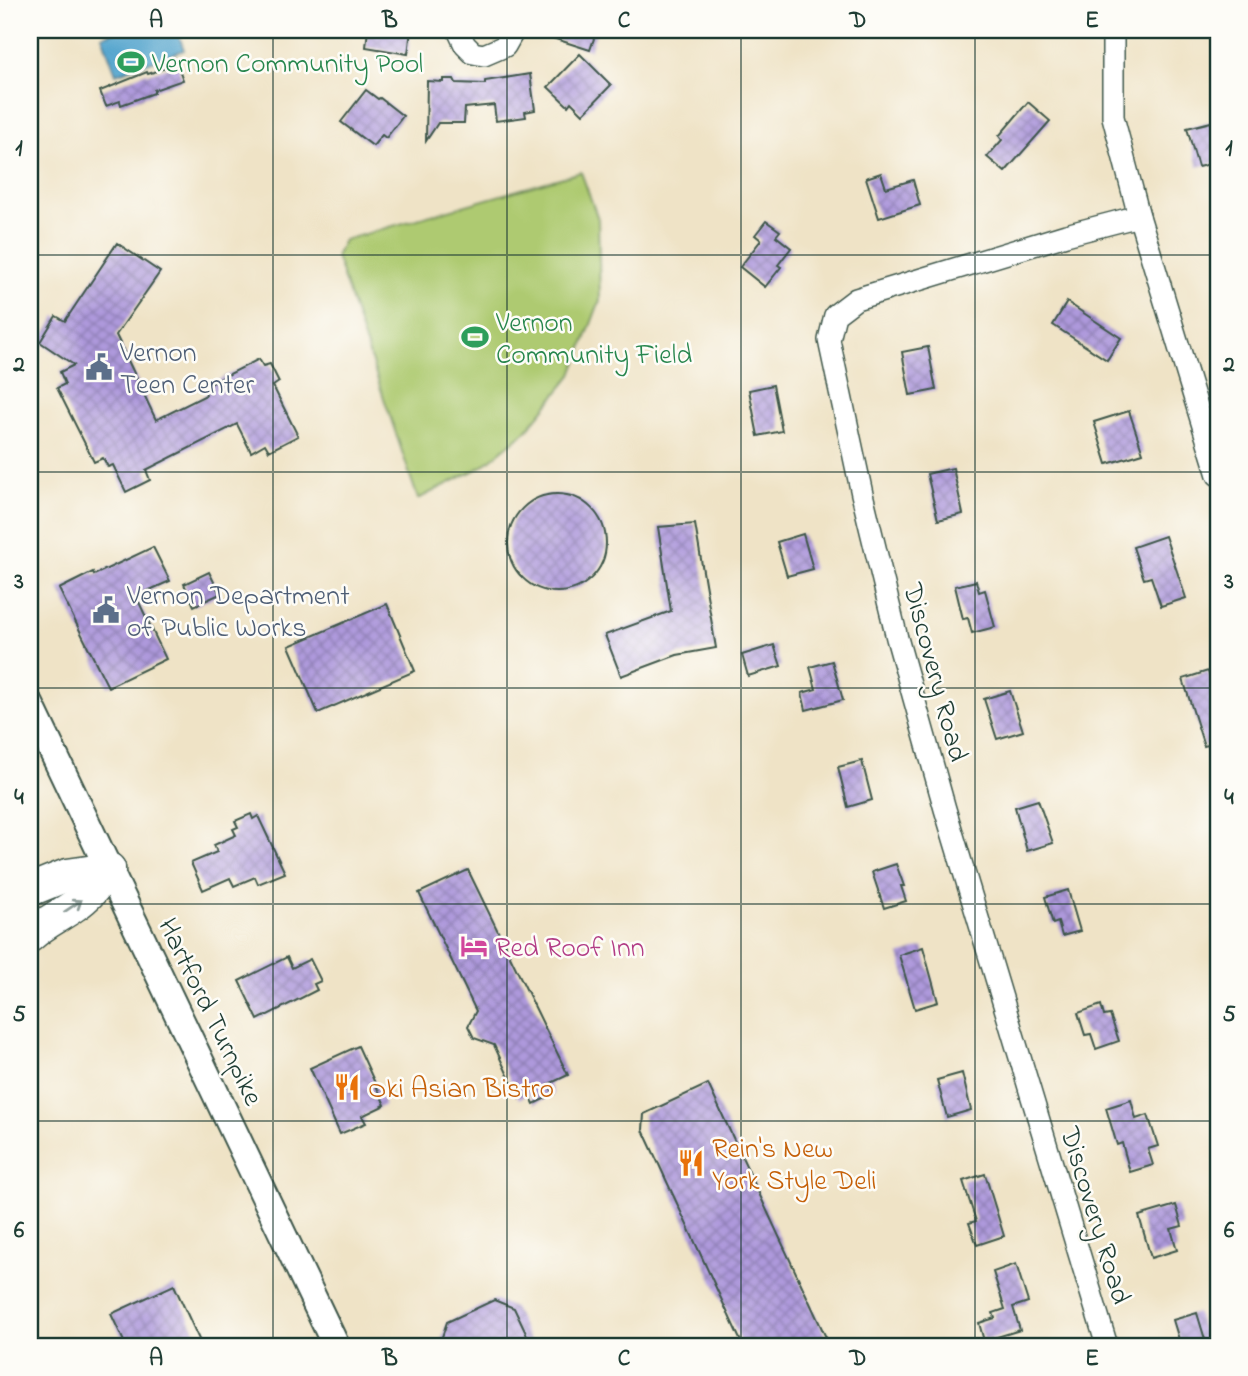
<svg xmlns="http://www.w3.org/2000/svg" width="1248" height="1376" font-family="'Indie Flower',sans-serif">
	<style>
		.green { fill: #aeca71; stroke: #668452; stroke-width: 2 }
		.water { fill: #54a5ce; stroke: #3a7181; stroke-width: 2 }
		.building { fill: url(#building-cross-hatch) }
		.lines { fill: none; stroke-linecap: round; stroke-linejoin: round }
		.minor-casing { stroke: #3e564a; stroke-width: 24 }
		.major-casing { stroke: #3e564a; stroke-width: 30 }
		.highway-casing { stroke: #3e564a; stroke-width: 35 }
		.minor { stroke: #fff; stroke-width: 21 }
		.major { stroke: #fff; stroke-width: 26 }
		.highway { stroke: #fff; stroke-width: 32 }
		.oneway { stroke: #8f9e9a }
		.grid { fill: none; stroke: #1f3d34; stroke-width: 2; stroke-opacity: 0.55 }
		.labels { text-anchor: middle; stroke-width: 5; stroke-linejoin: round; paint-order: stroke }
		.leisure-label { font-size: 28px; fill: #27864d; stroke: #fdfcf7; text-anchor: start }
		.service-label { font-size: 28px; fill: #4e5e75; stroke: #fdfcf7; text-anchor: start }
		.street-label { font-size: 28px; fill: #1f3d34; stroke: #fdfcf7 }
		.hotel-label { font-size: 28px; fill: #b23c85; stroke: #fdfcf7; text-anchor: start }
		.food-label { font-size: 28px; fill: #c56008; stroke: #fdfcf7; text-anchor: start }
		.neatline { fill: none; stroke: #1f3d34; stroke-width: 2.5 }
		.grid-label { font-size: 23px; text-anchor: middle; font-weight: bold; fill: #1f3d34 }
	</style>
	<defs>
		<pattern id="building-cross-hatch" width="8" height="8" patternUnits="userSpaceOnUse" patternTransform="scale(1.75)"><rect width="8" height="8" fill="#ae99dc"/><path d="M0 0l8 8M0 8l8-8" fill="none" stroke="#8d7eb3"/></pattern>
	</defs>
	<rect width="100%" height="100%" fill="#fdfcf7"/>
	<filter id="ink" filterUnits="userSpaceOnUse"><feTurbulence type="fractalNoise" baseFrequency=".0143" numOctaves="2"/><feDisplacementMap in="SourceGraphic" scale="14" xChannelSelector="R" yChannelSelector="G"/><feConvolveMatrix kernelMatrix="1 2 1 2 8 2 1 2 1" color-interpolation-filters="sRGB"/></filter>
	<filter id="wash" filterUnits="userSpaceOnUse"><feTurbulence type="fractalNoise" baseFrequency=".00686" numOctaves="4" result="noise"/><feDisplacementMap in="SourceGraphic" scale="28" xChannelSelector="R" yChannelSelector="G"/><feGaussianBlur stdDeviation="1.57" result="paint"/><feColorMatrix in="noise" values="0 0 0 0 0 0 0 0 0 0 0 0 0 0 0 0 0 1.4 0 .05"/><feComposite in="paint" operator="in"/></filter>
	<g filter="url(#wash)">
		<rect width="100%" height="100%" fill="#efe3c6"/>
		<path class="green" d="M581,172l17,47 2,81 -28,75 -46,56 -43,35 -65,33 -82,-243 8,-16z"/>
		<path class="water" d="M121,30h56l7,20 -68,24 -14,-38z"/>
		<g id="blocks">
			<g class="building">
				<path d="M368,30h43l-3,24 -42,-7z"/>
				<path d="M538,30h59l-7,20 -53,-17z"/>
				<path d="M580,54l31,31 -28,29 -12,-12 -3,4 -20,-19z"/>
				<path d="M177,64l6,16 -29,10v3l-33,12 -1,-4 -14,5 -6,-15 47,-19 1,2z"/>
				<path d="M530,74l5,36 -10,2 1,5 -30,4 -2,-16 -29,3 -1,15h-26l-12,18 1,-60 16,1v-3h11l2,4 29,1v-3z"/>
				<path d="M366,90l12,9 2,-1 23,18 -17,22 -4,-3 -9,11 -32,-24z"/>
				<path d="M1028,102l22,19 -45,51 -18,-15 15,-17 -3,-4z"/>
				<path d="M1211,122l7,25v15l-20,5 -11,-39z"/>
				<path d="M881,173l5,15 27,-8 7,25 -41,13 -13,-40z"/>
				<path d="M766,221l14,10 -4,5 15,12 -13,17 3,2 -16,20 -25,-20 21,-27 -6,-5z"/>
				<path d="M117,243l43,29 -44,63 40,85 50,-25 -2,-8 55,-28 4,7 7,-2 9,18 -6,4 25,50 -29,15 -4,-7 -14,8 -14,-28 -91,46 4,10 -24,12 -13,-27 -5,2 -5,-9 -9,4 -37,-74 8,-4 -5,-12 14,-7 -34,-23 16,-26 9,5z"/>
				<path d="M1067,302l54,36 -14,22 -54,-35z"/>
				<path d="M928,347l8,43 -26,5 -8,-43z"/>
				<path d="M773,385l9,46 -24,5 -9,-46z"/>
				<path d="M1129,411l14,42 -36,11 -13,-42z"/>
				<path d="M953,468l10,46 -25,6 -11,-46z"/>
				<circle cx="557" cy="543" r="49"/>
				<path d="M695,524l21,124 -39,7 -56,21 -16,-41 66,-24 -13,-84z"/>
				<path d="M803,534l10,35 -26,7 -10,-34z"/>
				<path d="M1165,536l21,62 -25,8 -10,-29 -7,2 -11,-32z"/>
				<path d="M153,547l17,34 -34,15 30,63 -58,28 -49,-98 34,-17 1,3z"/>
				<path d="M209,572l11,22 -26,12 -10,-22z"/>
				<path d="M976,581l3,11 6,-2 10,37 -23,6 -4,-15 -5,1 -8,-33z"/>
				<path d="M387,604l28,67 -97,42 -29,-67z"/>
				<path d="M774,645l7,21 -33,10 -6,-21z"/>
				<path d="M832,661l11,39 -37,10 -4,-17 14,-4 -6,-22z"/>
				<path d="M1208,671l10,34v37l-14,4 -21,-67z"/>
				<path d="M1010,691l13,40 -26,8 -13,-40z"/>
				<path d="M862,761l10,39 -24,7 -10,-40z"/>
				<path d="M1038,800l15,43 -26,8 -12,-44z"/>
				<path d="M251,814l2,5 5,-3 27,57 -27,11 -3,-7 -21,9 -4,-8 -27,12 -12,-27 26,-11 -3,-7 22,-10 -3,-6 5,-2 -3,-6z"/>
				<path d="M896,864l8,22h-3l5,15 -22,7 -12,-36z"/>
				<path d="M468,870l100,205 -19,9 5,10 -20,10 -5,-11 -10,6 -25,-54 -20,-7 -6,-12 8,-15 -57,-118z"/>
				<path d="M1068,890l12,41 -18,5 -4,-14 -5,2 -8,-27z"/>
				<path d="M923,947l15,55 -23,7 -16,-54z"/>
				<path d="M287,957l5,11 18,-9 11,22 -7,3 3,6 -59,30 -19,-39z"/>
				<path d="M1101,1005l3,11 6,-1 9,26 -23,8 -5,-15 -6,1 -7,-22z"/>
				<path d="M358,1046l27,59 -23,11 4,7 -26,11 -30,-66z"/>
				<path d="M962,1073l9,37 -24,7 -10,-37z"/>
				<path d="M708,1084l122,262h-87l-100,-216 1,-16z"/>
				<path d="M1131,1100l5,19 12,-4 10,31 -10,3 5,16 -23,7 -8,-29 -5,2 -11,-37z"/>
				<path d="M985,1174l19,62 -27,9 -8,-22 7,-2 -13,-40z"/>
				<path d="M1176,1205l6,21 -11,3 6,21 -26,8 -12,-42z"/>
				<path d="M1016,1264l12,38 -15,5 7,23 -36,11 -5,-18 16,-5 -2,-5 12,-4 -12,-37z"/>
				<path d="M174,1285l28,61h-76l-15,-32z"/>
				<path d="M494,1300l20,8 18,38h-93l8,-24z"/>
				<path d="M1197,1313l10,33h-26l-8,-26z"/>
			</g>
		</g>
	</g>
	<g filter="url(#ink)">
		<use href="#blocks" fill-opacity="0" stroke="#3e564a" stroke-width="2"/>
		<g class="lines">
			<defs>
				<g id="minor">
					<path d="M458,30l7,15 8,8 11,2 21,-9 9,-16"/>
					<path d="M1113,30v87l26,99 79,259"/>
					<path d="M1107,1346l-162,-537 -48,-171 -35,-144 -33,-154 6,-25 21,-16 210,-64 73,-19"/>
				</g>
				<path id="major" d="M30,704l306,642"/>
				<g id="highway">
					<path d="M30,890l37,-15 42,-6"/>
					<path d="M30,936c13,-13 30,-20 45,-31 14,-9 24,-23 34,-36"/>
				</g>
			</defs>
			<use href="#minor" class="minor-casing"/>
			<use href="#major" class="major-casing"/>
			<use href="#highway" class="highway-casing"/>
			<use href="#minor" class="minor"/>
			<use href="#major" class="major"/>
			<use href="#highway" class="highway"/>
		</g>
		<defs><path id="oneway-shaft" d="M-6 0H5M1.5-3L5.5 0L1.5 3" fill="none" stroke-width="1.6" stroke-linecap="round" stroke-linejoin="round" transform="scale(1.75)"/></defs>
		<use class="oneway" href="#oneway-shaft" transform="translate(73 906) rotate(-34)"/>
	</g>
	<path class="grid" d="M273,30v1316M507,30v1316M741,30v1316M975,30v1316M30,255h1188M30,472h1188M30,688h1188M30,904h1188M30,1121h1188"/>
	<defs>
		<symbol id="stadium-bare" viewBox="-9 -9 18 18"><path d="M0-5a6.5 5 0 1 0 0 10a6.5 5 0 1 0 0-10ZM-3.5-1.8h7v3.6h-7Z" fill="#2e9e5b" stroke="#fdfcf7" stroke-width="2.5" paint-order="stroke"/></symbol>
		<symbol id="civic-bare" viewBox="-9 -9 18 18"><path d="M-.6-6.5H3V-4.5H.6V-3L4-1V1h2V6H-6V1h2V-1L-.6-3ZM-1.2 2.5V6h2.4V2.5Z" fill="#5c6f8a" stroke="#fdfcf7" stroke-width="2.5" paint-order="stroke"/></symbol>
		<symbol id="hotel-bare" viewBox="-9 -9 18 18"><path d="M-6-4.5h1.5V1H6V5H4.5V3h-9V5H-6ZM-4 0a1.8 1.8 0 1 1 3.6 0ZM.5 0V-2.5h3Q6-2.5 6 0Z" fill="#d1479c" stroke="#fdfcf7" stroke-width="2.5" paint-order="stroke"/></symbol>
		<symbol id="restaurant-bare" viewBox="-9 -9 18 18"><path d="M-5-6h1v4h1v-4h1v4h1v-4h1v5L-1.5 .5V6h-2V.5L-5-1ZM5-6V6H3V1.5H1.5Q1.5-4 5-6Z" fill="#e8710a" stroke="#fdfcf7" stroke-width="2.5" paint-order="stroke"/></symbol>
	</defs>
	<g fill-rule="evenodd">
		<use href="#stadium-bare" x="112" y="43" width="38" height="38"/>
		<use href="#stadium-bare" x="456" y="318" width="38" height="38"/>
		<use href="#civic-bare" x="80" y="348" width="38" height="38"/>
		<use href="#civic-bare" x="87" y="591" width="38" height="38"/>
		<use href="#hotel-bare" x="455" y="927" width="38" height="38"/>
		<use href="#restaurant-bare" x="328" y="1068" width="38" height="38"/>
		<use href="#restaurant-bare" x="672" y="1144" width="38" height="38"/>
	</g>
	<g class="labels">
		<g class="leisure-label">
			<text x="152" y="72">Vernon Community Pool</text>
			<text x="496" y="331">Vernon<tspan x="496" dy="32">Community Field</tspan></text>
		</g>
		<g class="service-label">
			<text x="120" y="361">Vernon<tspan x="120" dy="32">Teen Center</tspan></text>
			<text x="127" y="604">Vernon Department<tspan x="127" dy="32">of Public Works</tspan></text>
		</g>
		<g class="street-label">
			<text transform="translate(937 672) rotate(75)" y="10">Discovery Road</text>
			<text transform="translate(212 1011) rotate(64)" y="10">Hartford Turnpike</text>
			<text transform="translate(1097 1215) rotate(73)" y="10">Discovery Road</text>
		</g>
		<g class="hotel-label">
			<text x="495" y="956">Red Roof Inn</text>
		</g>
		<g class="food-label">
			<text x="368" y="1097">Oki Asian Bistro</text>
			<text x="712" y="1157">Rein's New<tspan x="712" dy="32">York Style Deli</tspan></text>
		</g>
	</g>
	<rect width="1248" height="1376" fill="none" stroke="#fdfcf7" stroke-width="77"/>
	<rect x="38" y="38" width="1172" height="1300" class="neatline"/>
	<g class="grid-label">
		<text x="156" y="27">A</text>
		<text x="390" y="27">B</text>
		<text x="624" y="27">C</text>
		<text x="858" y="27">D</text>
		<text x="1092" y="27">E</text>
		<text x="19" y="155">1</text>
		<text x="1229" y="155">1</text>
		<text x="19" y="371">2</text>
		<text x="1229" y="371">2</text>
		<text x="19" y="588">3</text>
		<text x="1229" y="588">3</text>
		<text x="19" y="804">4</text>
		<text x="1229" y="804">4</text>
		<text x="19" y="1021">5</text>
		<text x="1229" y="1021">5</text>
		<text x="19" y="1237">6</text>
		<text x="1229" y="1237">6</text>
		<text x="156" y="1365">A</text>
		<text x="390" y="1365">B</text>
		<text x="624" y="1365">C</text>
		<text x="858" y="1365">D</text>
		<text x="1092" y="1365">E</text>
	</g>
</svg>
